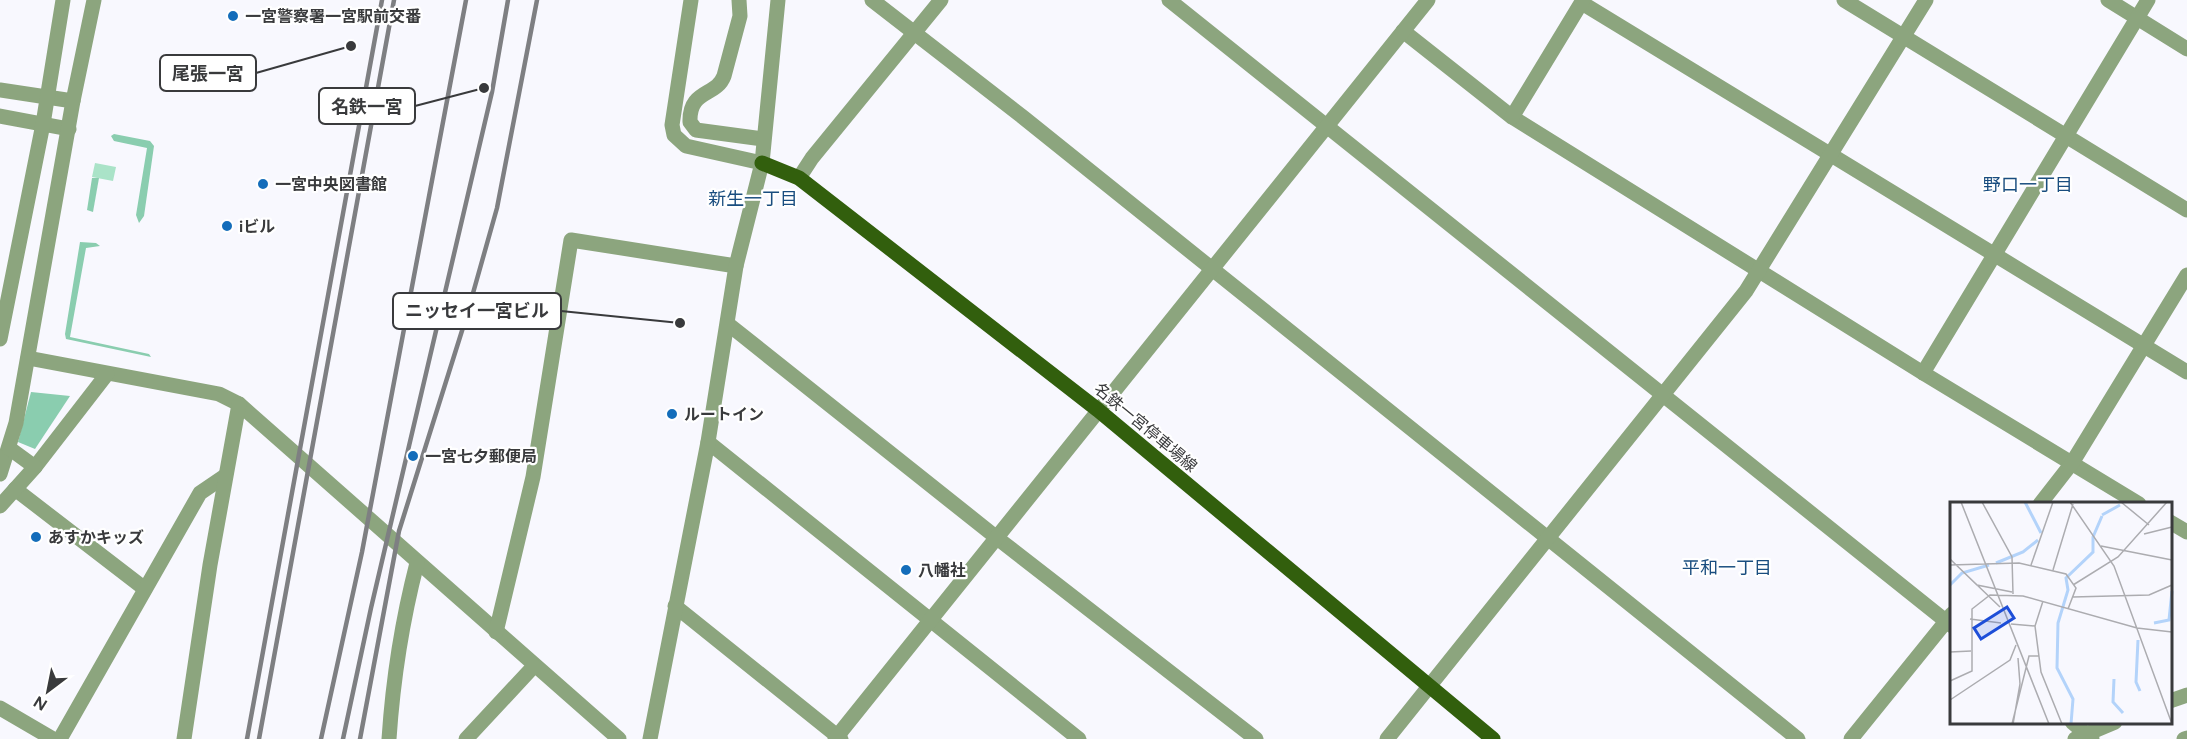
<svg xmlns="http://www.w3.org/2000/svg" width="2187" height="739" font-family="Figtree,'Noto Sans JP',sans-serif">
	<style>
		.green { fill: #aae3c8 }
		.forest { fill: #8acdaf }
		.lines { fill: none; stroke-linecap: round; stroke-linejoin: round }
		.minor { stroke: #8ca57e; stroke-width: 15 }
		.major { stroke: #325f0d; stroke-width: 15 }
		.rail { stroke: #7e7f82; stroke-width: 4.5 }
		.poi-dot { fill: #146dba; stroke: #fff; stroke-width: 2 }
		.labels { text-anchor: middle; stroke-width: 4.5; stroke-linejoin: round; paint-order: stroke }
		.poi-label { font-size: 16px; font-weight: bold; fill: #393a3c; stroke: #fff; text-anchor: start }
		.street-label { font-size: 16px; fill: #393a3c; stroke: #fff }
		.neighbourhood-label { font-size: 18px; fill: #194d7f; stroke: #fff }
		.inset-river { fill: none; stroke: #b3d3fa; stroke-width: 3 }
		.inset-road { fill: none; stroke: #acacb0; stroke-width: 1.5 }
		.view { fill: #1d4ed8; fill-opacity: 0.15; stroke: #1d4ed8; stroke-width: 3 }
		.inset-edge { fill: none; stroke: #393a3c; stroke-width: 3 }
		.leader { fill: none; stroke: #393a3c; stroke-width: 2 }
		.callout-dot { fill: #393a3c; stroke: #fff; stroke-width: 2 }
		.callout { fill: #fff; stroke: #393a3c; stroke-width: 2 }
		.callout-label { font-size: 18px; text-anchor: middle; font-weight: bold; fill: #393a3c }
	</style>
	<rect width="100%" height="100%" fill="#f8f8fe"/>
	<path class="green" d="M95,163l21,4 -3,14 -21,-4z"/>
	<g class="forest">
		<path d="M114,134l36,7 4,5 -10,70 -5,7 -3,-8 11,-67 -33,-7 -3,-5z"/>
		<path d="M92,178h7l-6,34 -6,-2z"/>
		<path d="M80,242l16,1 4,3 -14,2 -16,89 79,17 2,3 -85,-18 -1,-5z"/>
		<path d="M31,392l39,4 -35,53 -17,-7z"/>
	</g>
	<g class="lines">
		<g class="minor">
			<path d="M691,0l-19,125 2,10 12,11 76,17"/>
			<path d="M739,0l1,16 -16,60c-8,21 -35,13 -34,46l6,8 67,9"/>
			<path d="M872,0l152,118 774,621"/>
			<path d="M1169,0l783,626"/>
			<path d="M1844,0l343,210"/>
			<path d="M2108,0l79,49"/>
			<path d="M1582,3l605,369"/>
			<path d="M1403,31l109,86 411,256 216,131"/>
			<path d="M0,90l73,11"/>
			<path d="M0,116l69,13"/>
			<path d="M1512,117l71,-117"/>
			<path d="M799,178l13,-20 129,-158"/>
			<path d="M728,324l269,214 259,201"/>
			<path d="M0,339l43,-215 20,-124"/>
			<path d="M28,358l191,36 20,10 380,335"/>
			<path d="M1923,373l225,-373"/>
			<path d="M708,442l371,297"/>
			<path d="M35,467l72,-93"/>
			<path d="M0,474l16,-51 57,-322 21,-101"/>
			<path d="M15,489l130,100"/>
			<path d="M2040,504l32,-41 115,-188"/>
			<path d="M0,506l35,-39 -26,-19"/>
			<path d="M2170,522l17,10"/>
			<path d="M675,606l166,133"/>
			<path d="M496,632l37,-155 38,-237 165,26"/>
			<path d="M2170,701l17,-6"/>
			<path d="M0,708l53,31"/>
			<path d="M2072,722l20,17"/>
			<path d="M60,739l140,-246 25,-17"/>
			<path d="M184,739l26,-174 29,-161"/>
			<path d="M389,739c4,-60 13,-118 28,-176"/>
			<path d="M466,739l68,-73"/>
			<path d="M650,739l58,-297 28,-176 26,-103 16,-163"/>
			<path d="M835,739l593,-739"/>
			<path d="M1387,739l359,-448 180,-291"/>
			<path d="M1851,739l101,-125"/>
			<path d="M2075,739l40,-17"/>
			<path d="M2184,739l3,-1"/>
		</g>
		<path class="major" d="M762,163l37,15 299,232 395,329"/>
		<g class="rail">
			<path d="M247,739l135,-739"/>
			<path d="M259,739l135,-739"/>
			<path d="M321,739l41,-187 104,-552"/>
			<path d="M343,739l28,-131 121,-516 16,-92"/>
			<path d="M360,739l39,-208 67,-213 31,-110 40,-208"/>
		</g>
	</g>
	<g class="poi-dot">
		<circle cx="233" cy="16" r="6"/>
		<circle cx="263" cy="184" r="6"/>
		<circle cx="227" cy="226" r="6"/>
		<circle cx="672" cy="414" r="6"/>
		<circle cx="413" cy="456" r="6"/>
		<circle cx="36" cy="537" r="6"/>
		<circle cx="906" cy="570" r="6"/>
	</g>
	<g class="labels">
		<g class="poi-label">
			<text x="245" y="22">一宮警察署一宮駅前交番</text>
			<text x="275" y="190">一宮中央図書館</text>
			<text x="239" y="232">iビル</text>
			<text x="684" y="420">ルートイン</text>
			<text x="425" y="462">一宮七夕郵便局</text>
			<text x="48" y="543">あすかキッズ</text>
			<text x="918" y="576">八幡社</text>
		</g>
		<g class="street-label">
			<text transform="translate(1146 427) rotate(40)" y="6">名鉄一宮停車場線</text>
		</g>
		<g class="neighbourhood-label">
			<text x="2028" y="191">野口一丁目</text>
			<text x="753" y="205">新生一丁目</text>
			<text x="1727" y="574">平和一丁目</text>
		</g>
	</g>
	<g transform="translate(1950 502)">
		<rect width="222" height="222" fill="#f8f8fe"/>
		<path class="inset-river" d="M75,0l16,31M152,13l18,-10M46,61l27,-11 15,-12M0,83l12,-12 27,-8M204,121l15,-3 3,-29M188,138l-2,42 4,9M164,177l-1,23 10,11M121,222l2,-25 -16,-31 1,-45 10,-33 -2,-12 27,-26v-15l9,-21"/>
		<path class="inset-road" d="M11,0l88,222M32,0l30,55 1,37M120,0l44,64 58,158M171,0l28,23M194,32l28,-7M151,44l71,14M0,57l27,26 35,7M0,57l50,48M0,63l69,-2 47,11 10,14 -8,21M81,63l22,-63M103,68l20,-66M123,83l45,-28 49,-55M123,95l76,-2 23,-10M93,99l-8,25 6,46 21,52M20,117l31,4M61,122l24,2M0,150l21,-1M0,179l22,-10v-62l18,-14 33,1 114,32 35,4M0,198l60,-40 6,-15M62,222l17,-68h10M63,222l7,-40 -2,-26"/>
		<path class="view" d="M57,105l7,11 -33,21 -7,-11z"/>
		<rect width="222" height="222" class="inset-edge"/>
	</g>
	<path class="leader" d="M351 46L256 73M484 88L415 106M680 323L561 311"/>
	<g class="callout-dot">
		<circle cx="351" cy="46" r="6"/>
		<circle cx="484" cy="88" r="6"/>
		<circle cx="680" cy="323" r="6"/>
	</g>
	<g class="callout">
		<rect x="160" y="55" width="96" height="36" rx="6"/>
		<rect x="319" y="88" width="96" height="36" rx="6"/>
		<rect x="393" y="293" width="168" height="36" rx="6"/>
	</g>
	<g class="callout-label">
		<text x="208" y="80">尾張一宮</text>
		<text x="367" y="113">名鉄一宮</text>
		<text x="477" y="317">ニッセイ一宮ビル</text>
	</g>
	<g transform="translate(48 691) rotate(212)" stroke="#ffffff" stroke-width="4.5" paint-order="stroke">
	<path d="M0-4.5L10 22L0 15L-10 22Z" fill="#393a3c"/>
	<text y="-9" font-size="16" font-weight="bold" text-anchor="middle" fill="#393a3c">N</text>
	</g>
</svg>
